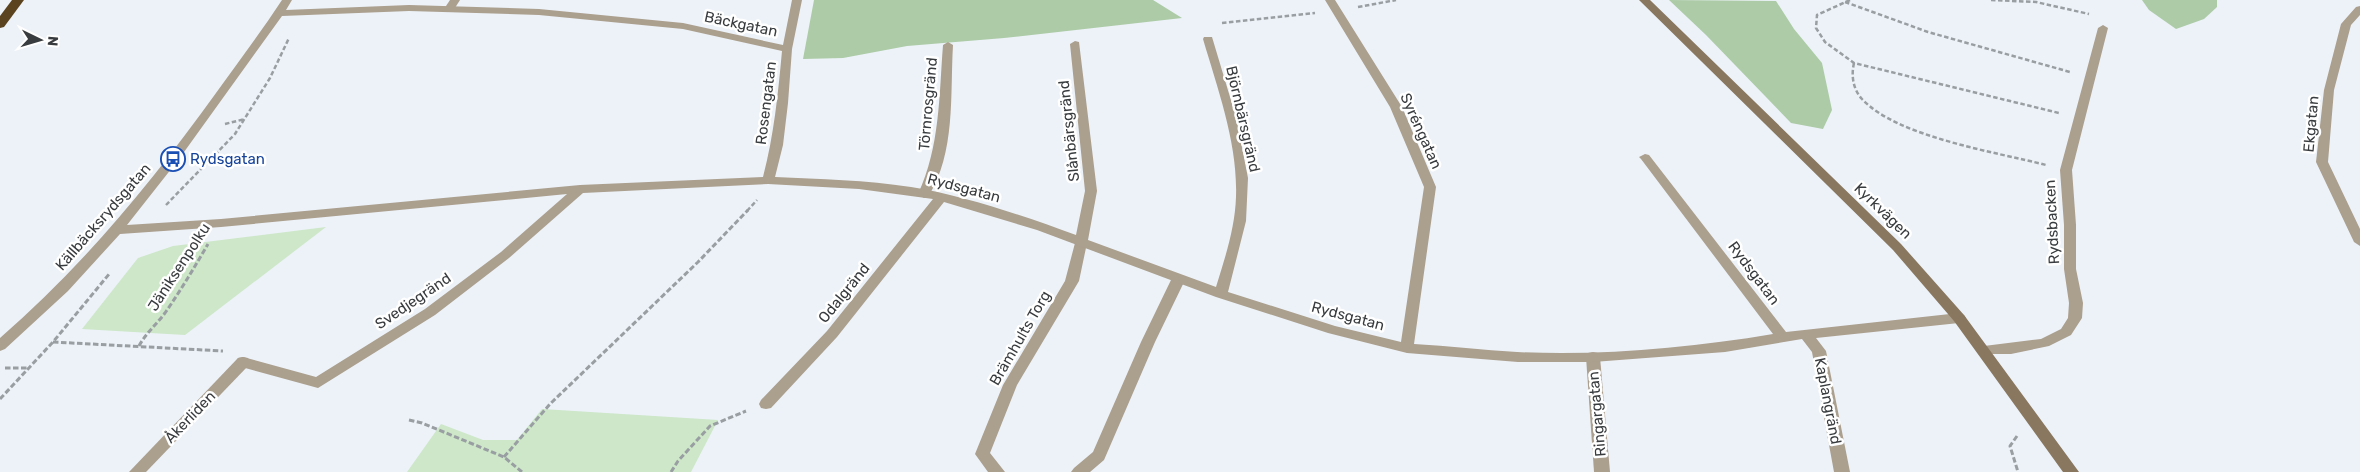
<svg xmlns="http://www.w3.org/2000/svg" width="2360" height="472" font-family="Rubik,sans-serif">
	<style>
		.green { fill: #cde7c8 }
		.forest { fill: #accba6 }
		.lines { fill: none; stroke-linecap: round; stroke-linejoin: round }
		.path-far1 { stroke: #999ea2; stroke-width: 2.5; stroke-dasharray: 4.5 2.5; stroke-linecap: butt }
		.path { stroke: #999ea2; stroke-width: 3; stroke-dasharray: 5.5 2.5; stroke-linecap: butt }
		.lane { fill: #ab9f8e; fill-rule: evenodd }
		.street { fill: #ab9f8e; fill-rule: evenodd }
		.secondary { fill: #89775f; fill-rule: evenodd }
		.highway { fill: #5b431f; fill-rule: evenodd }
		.labels { text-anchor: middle; stroke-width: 5; stroke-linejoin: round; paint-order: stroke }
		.street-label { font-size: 15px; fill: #393c3e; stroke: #fff }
		.transit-label { font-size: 15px; fill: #164399; stroke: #fff; text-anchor: start }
	</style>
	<rect width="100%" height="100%" fill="#ecf2f8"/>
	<g class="green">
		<path d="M326,227l-141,108 -103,-6 56,-71 35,-12z"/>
		<path d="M542,409l176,11 -27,52h-284l34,-48 42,16h34z"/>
	</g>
	<g class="forest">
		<path d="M814,0h339l29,18 -178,20 -97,8 -64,12 -40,1z"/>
		<path d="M1669,0l107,1 18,28 28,34 10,47 -9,19 -32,-6 -85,-88z"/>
		<path d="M2142,0h75v7l-13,12 -28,10 -27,-19z"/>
	</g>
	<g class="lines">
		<g class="path-far1">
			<path d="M1850,0l-33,15 -1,13 9,14 29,21 205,50"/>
			<path d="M1991,0l45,2 53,12"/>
			<path d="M1845,2l83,30 142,40"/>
			<path d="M1358,7l38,-7"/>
			<path d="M1222,23l93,-10"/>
			<path d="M1854,63c-3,13 -1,26 8,36 35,38 134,53 184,66"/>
			<path d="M225,124l20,-5"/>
			<path d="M166,205l69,-71 35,-56 19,-40"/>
			<path d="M747,211l10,-11"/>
		</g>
		<g class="path">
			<path d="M53,342l170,9"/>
			<path d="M139,346c7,-13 17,-21 26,-33 16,-23 29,-45 43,-69"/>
			<path d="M5,368h24"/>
			<path d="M0,399l53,-57 57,-69"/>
			<path d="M409,420l13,3 82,34 18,15"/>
			<path d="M2017,436l-7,10 8,26"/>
			<path d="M504,457l46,-53 148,-142 50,-52"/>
			<path d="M671,472l7,-11 32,-35 36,-15"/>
		</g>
		<g class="lane">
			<path d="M450,0h10l-7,11 -4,1 -5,-3z"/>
			<path d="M948,42l5,3c-3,49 3,108 -25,152l-4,1 -6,-4c22,-47 21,-98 25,-149z"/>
			<path d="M1081,239l6,4 -8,38 -62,104 -27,68 15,19h-17l-13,-18 28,-69 62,-104 10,-38z"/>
			<path d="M1178,276l7,4 -30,62 -51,118 -14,12h-19l3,-4 19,-16 48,-110 30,-62z"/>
			<path d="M1593,352l5,1 2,4 10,115h-16l-8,-115 2,-4z"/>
			<path d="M243,357l5,1 2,4 -2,4 -102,106h-17l109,-114z"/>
		</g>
		<g class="street">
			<path d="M282,0h10l-6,10 123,-5 130,4 144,14 100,22 9,-45h10l-10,49 -4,54 -5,42 -8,32c45,2 91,3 136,10 55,9 113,29 165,48l9,-44 -15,-147 5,-3 4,1 18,149 -9,49 128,47c9,-29 19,-59 20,-90 2,-53 -18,-107 -33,-158l1,-2h8l24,80 12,61 -2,43 -18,71 107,34 66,16 23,-155 -34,-80 -65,-107h10l67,107 34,80 -22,157c35,2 69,6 103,8 84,4 173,-4 256,-18l-132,-175 -2,-2 6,-3 4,1 137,177 173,-19 5,2 2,3 -2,3 -5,2 -143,15 10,13 24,121h-16l-22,-120 -10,-13 -77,13 -132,10h-75l-111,-9 -79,-20 -112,-36 -179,-67 -93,-28 -107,135 -66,71 -5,1 -5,-1 -2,-4 2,-4 66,-69 106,-132 -74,-10 -91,-5 -185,9 -74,65 -74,57 -117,73 -80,-22 -2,-4 2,-4 5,-1 73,20 109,-68 76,-57 66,-58 -346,33 -101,7 -52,57 -63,58 -5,2v-13c83,-72 152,-156 216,-245 22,-31 45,-61 66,-93zM409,11l130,4 144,14 99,22c-4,43 -8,84 -19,126l-183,8 -359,34 -94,6 52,-66 103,-143z"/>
			<path d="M2360,6v9l-9,10 -17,65 -6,72 32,67v17l-6,-4 -38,-80 8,-72 17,-66 15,-17z"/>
			<path d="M2103,25l5,3 -36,142 4,55v44l7,34 -1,15 -11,17 -22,11 -38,8h-32l-2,-3 2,-3 5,-2 57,-7 20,-10 7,-11 1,-15 -5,-34v-44l-4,-55 38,-142z"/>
		</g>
		<path class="secondary" d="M1639,0h11l251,244 63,71 115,157h-16l-109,-151 -61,-71z"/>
		<path class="highway" d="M12,0h12l-20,27 -4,1v-12z"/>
	</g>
	<defs>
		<symbol id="bus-ring" viewBox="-11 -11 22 22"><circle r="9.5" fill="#fff" stroke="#1a4fb4" stroke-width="1.5"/><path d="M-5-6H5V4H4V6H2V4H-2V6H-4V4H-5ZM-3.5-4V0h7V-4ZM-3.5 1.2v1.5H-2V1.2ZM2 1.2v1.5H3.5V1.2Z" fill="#1a4fb4"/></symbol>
	</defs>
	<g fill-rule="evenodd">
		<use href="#bus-ring" x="159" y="145" width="28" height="28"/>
	</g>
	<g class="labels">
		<g class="street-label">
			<text transform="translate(741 24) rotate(12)" y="5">Bäckgatan</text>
			<text transform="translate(766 103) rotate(-83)" y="5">Rosengatan</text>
			<text transform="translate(928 104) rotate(-85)" y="5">Törnrosgränd</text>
			<text transform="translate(1243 119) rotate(77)" y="5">Björnbärsgränd</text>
			<text transform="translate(2311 124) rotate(-85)" y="5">Ekgatan</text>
			<text transform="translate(1069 131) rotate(-96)" y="5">Slånbärsgränd</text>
			<text transform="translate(1421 131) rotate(66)" y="5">Syréngatan</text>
			<text transform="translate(964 188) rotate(15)" y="5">Rydsgatan</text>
			<text transform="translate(1883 211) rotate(44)" y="5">Kyrkvägen</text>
			<text transform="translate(103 217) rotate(-49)" y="5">Källbäcksrydsgatan</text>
			<text transform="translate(2052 222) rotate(-93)" y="5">Rydsbacken</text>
			<text transform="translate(179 267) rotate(-57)" y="5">Jäniksenpolku</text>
			<text transform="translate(1754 273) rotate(53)" y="5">Rydsgatan</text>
			<text transform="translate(844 293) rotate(-51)" y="5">Odalgränd</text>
			<text transform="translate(413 301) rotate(-34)" y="5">Svedjegränd</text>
			<text transform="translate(1348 316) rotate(15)" y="5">Rydsgatan</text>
			<text transform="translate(1020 338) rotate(-60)" y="5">Brämhults Torg</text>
			<text transform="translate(1828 401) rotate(79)" y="5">Kaplangränd</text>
			<text transform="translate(1597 414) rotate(-95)" y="5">Ringargatan</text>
			<text transform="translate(190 417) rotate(-46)" y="5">Åkerliden</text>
		</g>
		<g class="transit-label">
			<text x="190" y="164">Rydsgatan</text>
		</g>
	</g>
	<g transform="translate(40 40) rotate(95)" stroke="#ffffff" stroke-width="4" paint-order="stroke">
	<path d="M0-4L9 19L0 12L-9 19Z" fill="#393c3e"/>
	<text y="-8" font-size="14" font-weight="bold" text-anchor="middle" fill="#393c3e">N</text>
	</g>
</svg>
